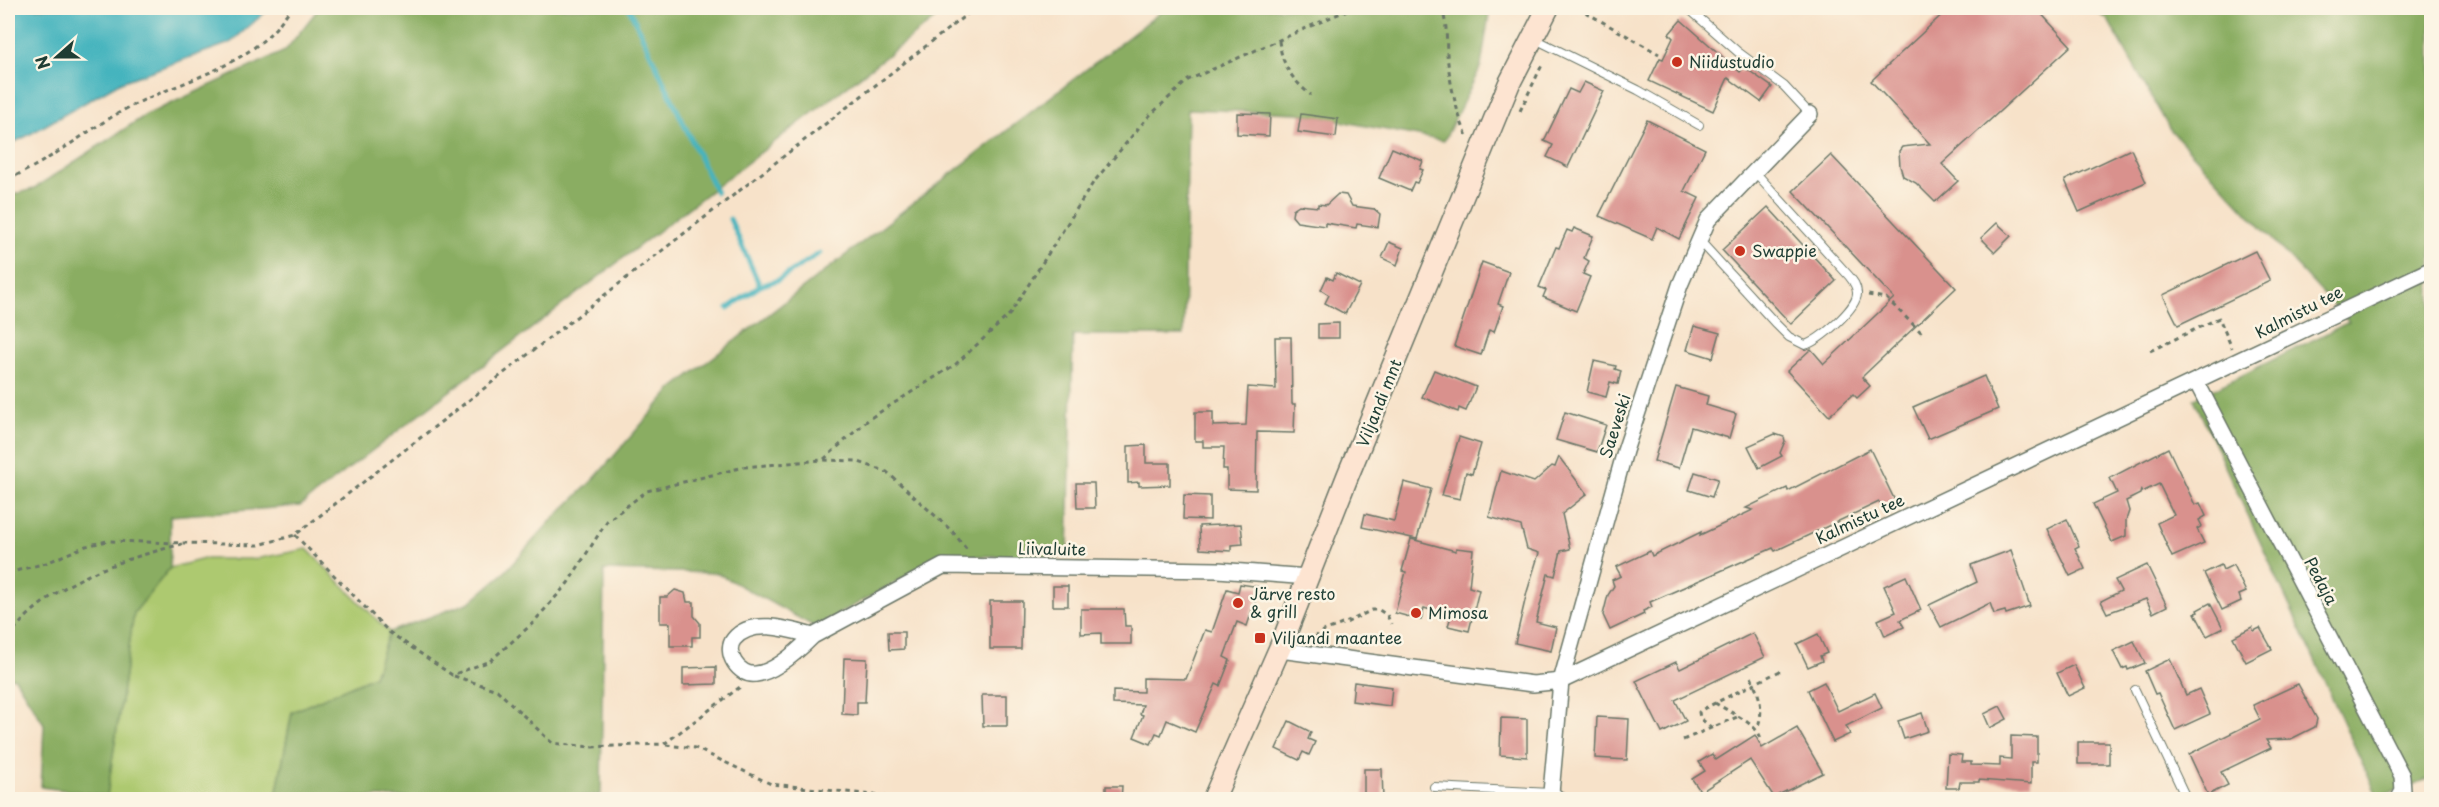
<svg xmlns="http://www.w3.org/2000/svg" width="2439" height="807" font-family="'Playpen Sans',sans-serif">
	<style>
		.green { fill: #adc96f; stroke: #668352; stroke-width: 1.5 }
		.forest { fill: #8aad62; stroke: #54754b; stroke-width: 1.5 }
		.water { fill: #45b4be; stroke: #327879; stroke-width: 1.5 }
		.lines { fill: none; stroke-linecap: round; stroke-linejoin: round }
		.stream { stroke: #45b4be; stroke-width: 5 }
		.building { fill: #d9918d }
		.service-casing { stroke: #6b7768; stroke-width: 10 }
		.minor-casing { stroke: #6b7768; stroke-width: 18 }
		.secondary-casing { stroke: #6b7768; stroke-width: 24 }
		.path { stroke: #6b7768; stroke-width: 3; stroke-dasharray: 4.5 4.5; stroke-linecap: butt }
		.service { stroke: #fff; stroke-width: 8 }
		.minor { stroke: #fff; stroke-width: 15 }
		.secondary { stroke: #fde4d1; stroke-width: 21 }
		.poi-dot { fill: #c8321e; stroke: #fcf5e5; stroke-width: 2 }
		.labels { text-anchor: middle; stroke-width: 5; stroke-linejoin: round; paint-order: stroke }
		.poi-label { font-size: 16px; fill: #1f3d34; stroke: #fcf5e5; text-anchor: start }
		.street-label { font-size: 16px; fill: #1f3d34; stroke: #fcf5e5 }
	</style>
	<rect width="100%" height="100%" fill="#fcf5e5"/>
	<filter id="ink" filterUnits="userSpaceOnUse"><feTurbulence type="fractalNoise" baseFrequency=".0167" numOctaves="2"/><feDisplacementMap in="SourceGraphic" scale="12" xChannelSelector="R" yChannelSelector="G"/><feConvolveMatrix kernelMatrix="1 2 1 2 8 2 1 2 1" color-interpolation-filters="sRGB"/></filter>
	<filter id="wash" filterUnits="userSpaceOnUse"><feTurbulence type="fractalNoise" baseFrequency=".008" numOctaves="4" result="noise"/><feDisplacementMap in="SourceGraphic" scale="24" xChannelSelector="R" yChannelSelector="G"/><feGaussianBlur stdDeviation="1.35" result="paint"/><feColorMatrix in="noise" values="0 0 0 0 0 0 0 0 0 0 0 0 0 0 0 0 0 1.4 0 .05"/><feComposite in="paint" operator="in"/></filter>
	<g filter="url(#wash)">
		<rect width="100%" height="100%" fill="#f7e2c9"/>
		<path class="green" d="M307,549l82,83 -15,44 -82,36 -16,84h-169l27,-183 36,-45 34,-9h51z"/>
		<g class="forest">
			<path d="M319,8h630l-649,498 -130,10v52l-36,45 -27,183 -66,-9 3,-63 -29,-46 -7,-1v-481l25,-7 113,-74 139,-64z"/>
			<path d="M1166,8h324l-9,58 -37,75 -146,-28 -110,-4 -4,226h-111l-5,221h-125l-128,71 -98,-54 -113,-3 -3,225 -71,4 -254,-3 16,-84 82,-36 15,-44 81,-30 34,-29 46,-51 44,-43 78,-90z"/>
			<path d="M2091,8h340v770l-53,19 -184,-398 155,-77 -180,-194 -61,-108z"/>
		</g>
		<path class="water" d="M8,8h262l-40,35 -109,39 -96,55 -17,8z"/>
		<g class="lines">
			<g class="stream">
				<path d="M629,8l87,184"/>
				<path d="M730,219l30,67"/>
				<path d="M728,308l32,-22 18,-6 42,-27"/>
			</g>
		</g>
		<g id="blocks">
			<g class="building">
				<path d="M1949,8h87l35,38 -129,118 16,17 -23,21 -19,-19 -13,-7 -3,-10 -1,-15 3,-4 28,-3 -59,-63z"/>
				<path d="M1681,20l59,52 4,-5 28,20 -11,15 -33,-24 -15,33 -64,-30 11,-23 3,1 10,-21 -4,-4z"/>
				<path d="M1584,82l20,9 -36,76 -21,-10 6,-12 -9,-4 25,-52 9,4z"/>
				<path d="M1237,113l33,1 -1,22 -32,-2z"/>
				<path d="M1301,114l37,5 -2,18 -38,-5z"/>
				<path d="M1647,120l58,29 -21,42 15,7 -20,41 -22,-12 -5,12 -53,-23z"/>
				<path d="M1392,148l31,13 -3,8 3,1 -6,13 -3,-1 -4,9 -31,-13z"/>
				<path d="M2131,149l15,33 -67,30 -14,-32z"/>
				<path d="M1831,155l125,133 -94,89 8,9 -13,12 -4,-4 -24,22 -42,-45 24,-22 13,15 70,-66 -101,-107z"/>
				<path d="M1338,194l8,1 6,11 22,3 6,5 -2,13 -21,-3 -1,4 -31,-5v3l-28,-4 -5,-6 1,-7 6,-4 19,2v-3l8,1z"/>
				<path d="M1768,207l68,74 -45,43 -69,-74z"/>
				<path d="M1997,223l14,13 -16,16 -14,-14z"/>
				<path d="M1574,228l19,8 -9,22 5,3 -6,13 7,3 -14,34 -33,-14 3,-7 -7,-3 17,-40 3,1 8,-18 5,2z"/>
				<path d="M1389,242l14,6 -6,17 -15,-7z"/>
				<path d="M2255,251l15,30 -92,44 -15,-30z"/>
				<path d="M1482,262l27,10 -11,32 5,2 -9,26 -5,-2 -8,25 -27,-9z"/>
				<path d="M1336,273l24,12 -15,29 -20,-11 4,-8 -8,-5 6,-13 6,3z"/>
				<path d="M1339,323v15h-21v-14z"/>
				<path d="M1694,326l26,7 -7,25 -26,-8z"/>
				<path d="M1275,337h16l1,67h3l-1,29 -37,-1 -1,58 -29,-1v-20h-4l1,-22h-21v-6h-8v-29h18v14l33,-1 2,-38 28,2z"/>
				<path d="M1594,361l22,5 -1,3 6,2 -3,13 -8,-2 -4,15 -19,-5z"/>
				<path d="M1434,370l42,17 -10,24 -7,-3 -1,4 -36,-15z"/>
				<path d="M1984,376l14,33 -70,30 -15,-32z"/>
				<path d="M1676,387l32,9 -2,9 30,9 -7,24 -38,-11 -12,41 -25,-7z"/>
				<path d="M1565,412l41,13 -9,27 -41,-12z"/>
				<path d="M1775,434l9,3 1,4 -5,12 2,3 -23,12 -11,-22z"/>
				<path d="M1459,437l22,7 -9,30 -6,-2 -6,27 -18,-4z"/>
				<path d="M1146,445v18h24v22l-31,1v-4l-11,1v-37z"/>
				<path d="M2168,448l27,57 5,-2 6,13 -7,4 3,6 -5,3 7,14 -32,14 -15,-34 17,-8 -15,-31 -17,8 -1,-2 -1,4 -14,7 3,10 -3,9v16l-14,6 -19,-38 24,-11 -7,-15z"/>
				<path d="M1870,449l27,56 -13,6 -5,-9 -104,49 -2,-3 -123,54 2,5 -9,4 1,3 -34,16 -7,-15 5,-20 6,-9 -2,-6 9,-4 -5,-9 34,-16 2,5 49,-24 -1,3 53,-25 -7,-2 41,-20 1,3z"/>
				<path d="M1559,457l28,37 -25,20 8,35 -9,2 -6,25 -7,-2 -12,48 20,5 -5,24 -36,-8 12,-51 12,-39 -12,-4 -6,-23 -32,-9 12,-46 33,11 18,-16 3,1z"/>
				<path d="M1695,472l23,7 -6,18 -23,-7z"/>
				<path d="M1404,482l27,7 -14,50 -55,-12 3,-13 29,7z"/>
				<path d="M1076,483h18l1,25h-18z"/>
				<path d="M1184,495l26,1v24l-27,-1z"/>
				<path d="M2067,519l12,27 -4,2 10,21 -15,7 -23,-47z"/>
				<path d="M1241,524l2,20 -12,1v6l-31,-2 -1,-23z"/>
				<path d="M1411,539l45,12v-3l17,2 -4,37 10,3 -10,41 -21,-5 3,-10 -27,-8 -3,12 -26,-7 11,-41 -4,-1z"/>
				<path d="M2011,550l19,56 -24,8 -1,-3 -11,3 -4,-11 -49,24 -12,-22 48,-23 -6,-17z"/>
				<path d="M2147,565l20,41 -14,7 -7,-14 -39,14 -6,-12 20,-10 -6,-11z"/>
				<path d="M2221,565l2,5 10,-5 13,27 -7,3 2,6 -19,9 -18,-37z"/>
				<path d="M1906,576l15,34 -21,10 4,7 -19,9 -7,-16 18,-8 -12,-26z"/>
				<path d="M1240,584l20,3 -13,39 -10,-4 -13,35 6,3 -10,26 -4,-2 -21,48 -28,-12 -6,15 -5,-2 -5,11 -17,-7 9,-22 -3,-1 3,-9 -30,-1v-13l30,1v-14l43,1 19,-49 7,2 15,-43 11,3z"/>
				<rect x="1053" y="586" width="15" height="20"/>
				<path d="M675,590l10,3 2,9h7v14l6,7v14h-8v9h-22v-23h-10v-26h7z"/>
				<path d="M990,601h32l-1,48h-31z"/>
				<path d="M2210,603l13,25 -16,8 -12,-23 3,-1 -1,-2z"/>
				<path d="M1081,609h43l1,17h6v18h-30v-11l-20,1z"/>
				<path d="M2252,627l2,4 6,-3 12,21 -26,13 -13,-25z"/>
				<path d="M888,632h16v17l-15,1z"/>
				<path d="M1753,633l12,24 -90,43 11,21 -24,12 -26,-52 40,-19 4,7z"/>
				<path d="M1818,634l9,19 -7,3 2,5 -14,6 -11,-23z"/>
				<path d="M2134,641l11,22 -17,7 -1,-3 -5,2 -9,-18z"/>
				<path d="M844,658l23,1 -2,43h-8v13l-15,-1z"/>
				<path d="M2170,659l16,36 13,-6 11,25 -35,16 -17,-37 -3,1 -10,-23z"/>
				<path d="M2074,665l11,23 -17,8 -11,-23z"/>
				<path d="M716,667v17l-33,1v-17z"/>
				<path d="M1354,682l38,5 -2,19 -38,-5z"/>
				<path d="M1824,682l14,29 37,-18 7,15 -36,18 4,8 -17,8 -25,-52z"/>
				<path d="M2298,684l19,35 -2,8 -24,12 -25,1 5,8 -50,24 7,13 -20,10 -19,-41 71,-35 -7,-14z"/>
				<path d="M982,695h25v31h-24z"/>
				<path d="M2000,706l7,13 -17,9 -6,-14z"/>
				<path d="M1922,713l6,18 -24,8 -6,-18z"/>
				<path d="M1597,717l32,2 -2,41 -32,-2z"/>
				<path d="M1501,718l26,1v38l-27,-2z"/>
				<path d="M1289,721l22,11 -3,7 7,3 -6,13 -6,-3 -4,8 -23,-11z"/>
				<path d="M1797,728l26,45 -49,24 -24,-37 -49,32 -9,-13 13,-8 -6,-9 13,-8 4,6 39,-25 7,13z"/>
				<path d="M2011,736l26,1v25h-6v22l-52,-4v2h-19l-1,6h-13l2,-34 14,1 -1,7h10v3l29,1v-8l11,1z"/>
				<rect x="2078" y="742" width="31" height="22"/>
				<path d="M1364,769h18l1,31h-19z"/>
				<path d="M1106,786h16l-1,14h-15z"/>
			</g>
		</g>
	</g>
	<g filter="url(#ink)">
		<use href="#blocks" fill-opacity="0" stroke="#6b7768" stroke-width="1.5"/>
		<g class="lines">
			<defs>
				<g id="service">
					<path d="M1688,8l50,44 46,34 26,28"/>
					<path d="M1533,38l105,52 61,35"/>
					<path d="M1700,241l76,83 13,13 16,8c14,-4 53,-37 52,-52 0,-7 -4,-12 -8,-17l-94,-104"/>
					<path d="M2135,690l52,110"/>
					<path d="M1434,787l117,6"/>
				</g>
				<g id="minor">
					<path d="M2196,381l206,395 1,15 -5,9"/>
					<path d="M813,636c-14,14 -38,36 -57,38 -17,3 -33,-22 -22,-35 18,-22 57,-9 79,-3l130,-70 275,4 90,7"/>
					<path d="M1280,650l253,34 28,-3 871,-412"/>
					<path d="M1559,800l-8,-7 10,-112 64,-230 55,-166 28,-65 102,-106"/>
				</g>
				<path id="secondary" d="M1213,800l69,-157 66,-168 161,-391 39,-76"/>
			</defs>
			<use href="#service" class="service-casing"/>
			<use href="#minor" class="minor-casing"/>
			<use href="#secondary" class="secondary-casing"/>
			<g class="path">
				<path d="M1441,8c8,17 4,36 7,55 3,25 9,51 19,73"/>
				<path d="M1578,8l81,46"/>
				<path d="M1279,41c3,24 13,39 32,54"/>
				<path d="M1520,111l23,-48"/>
				<path d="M8,179c41,-17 75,-46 114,-68 48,-27 109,-38 149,-78 8,-8 14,-17 20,-25"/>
				<path d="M1868,295l18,3 38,37"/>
				<path d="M2150,351l69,-33 13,30"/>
				<path d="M824,459l45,-40 87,-55 54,-50 83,-131 54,-65 41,-38 164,-72"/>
				<path d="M295,535l94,97 63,43 38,-14 41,-36 37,-42 39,-62 40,-30 97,-24 78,-7 34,1 31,11 66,60 14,18"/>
				<path d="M8,573l38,-10 40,-17 21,-5 152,4 36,-10 680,-527"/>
				<path d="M8,637c46,-57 106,-75 174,-93"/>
				<path d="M1315,638l5,-6 28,-10 24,-12h7l8,5 4,9"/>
				<path d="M454,676l43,14 55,53 38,4 74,-3 76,-57"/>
				<path d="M1751,677c8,16 14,34 6,51"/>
				<path d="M1715,703c13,8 43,21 46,36"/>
				<path d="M1712,728l-12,-10 -1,-6 6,-4 75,-37"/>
				<path d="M1683,740l54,-23"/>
				<path d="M666,745l29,3 76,36 149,16"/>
				<path d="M2420,800l12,-5"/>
			</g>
			<use href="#service" class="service"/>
			<use href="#minor" class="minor"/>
			<use href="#secondary" class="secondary"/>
		</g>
	</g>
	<g class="poi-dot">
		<circle cx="1677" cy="62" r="6"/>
		<circle cx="1740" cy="251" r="6"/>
		<circle cx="1238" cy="603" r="6"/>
		<circle cx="1416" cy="613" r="6"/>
		<rect x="1254" y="632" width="12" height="12" rx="3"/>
	</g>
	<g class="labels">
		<g class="poi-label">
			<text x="1689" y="68">Niidustudio</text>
			<text x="1752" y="257">Swappie</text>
			<text x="1250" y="600">Järve resto<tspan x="1250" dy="18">&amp; grill</tspan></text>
			<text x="1428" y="619">Mimosa</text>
			<text x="1272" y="644">Viljandi maantee</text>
		</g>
		<g class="street-label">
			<text transform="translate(2299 312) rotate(-27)" y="6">Kalmistu tee</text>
			<text transform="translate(1379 403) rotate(-68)" y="6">Viljandi mnt</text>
			<text transform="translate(1615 426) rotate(-72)" y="6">Saeveski</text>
			<text transform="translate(1860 519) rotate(-25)" y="6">Kalmistu tee</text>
			<text transform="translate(1052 549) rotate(1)" y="6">Liivaluite</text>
			<text transform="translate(2321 581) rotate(62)" y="6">Pedaja</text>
		</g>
	</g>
	<rect width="2439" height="807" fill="none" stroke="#fcf5e5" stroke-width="30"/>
	<g transform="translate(57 57) rotate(249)" stroke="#fcf5e5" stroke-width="4.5" paint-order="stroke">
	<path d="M0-4.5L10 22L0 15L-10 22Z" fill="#1f3d34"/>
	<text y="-9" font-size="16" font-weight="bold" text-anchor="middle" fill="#1f3d34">N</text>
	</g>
</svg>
